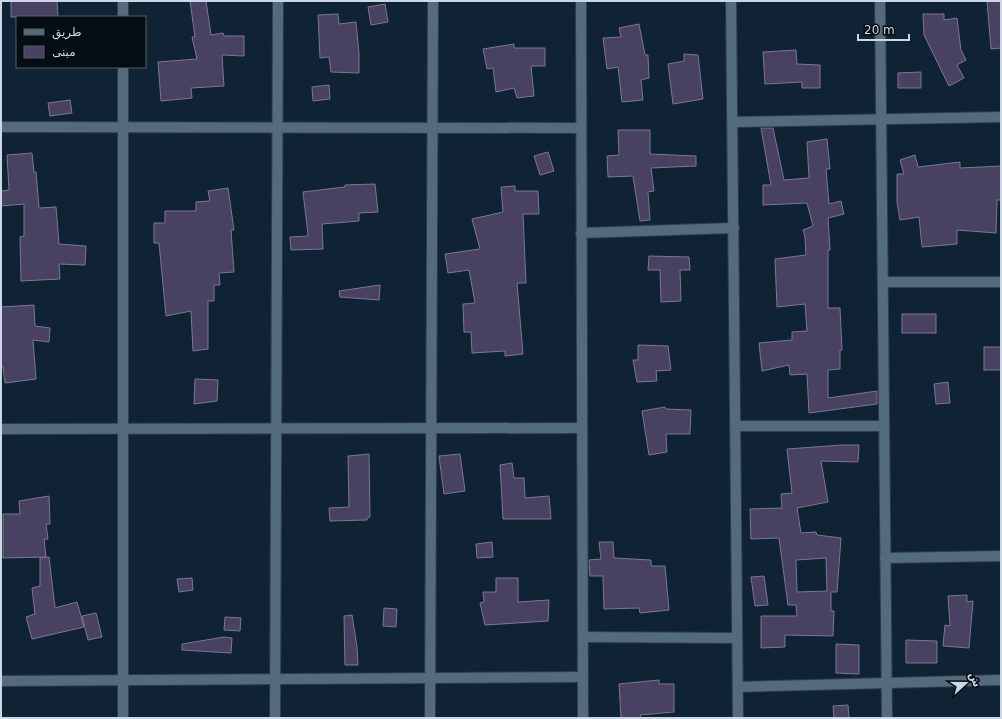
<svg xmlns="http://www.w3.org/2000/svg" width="1002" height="719" font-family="'DejaVu Sans','Noto Sans Arabic',sans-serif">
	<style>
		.building { fill: #484162; stroke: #7c7792; fill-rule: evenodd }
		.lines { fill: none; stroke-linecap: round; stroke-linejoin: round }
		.minor-casing { stroke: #313d4b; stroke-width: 12 }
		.minor { stroke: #546a7d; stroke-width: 10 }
	</style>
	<rect width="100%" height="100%" fill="#102334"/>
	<g class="building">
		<path d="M11,1h46l1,16h-47z"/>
		<path d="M190,1h16l5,34 12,-2 1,3h20v20l-22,-1 2,31 -33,2 1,10 -31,3 -3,-39 39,-3 -5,-22h3z"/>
		<path d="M987,1h14v47l-10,1z"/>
		<path d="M385,4l3,18 -17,3 -3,-18z"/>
		<path d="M338,14l1,10 17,-2 3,31v20l-28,-1 -2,-15 -9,1 -2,-43z"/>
		<path d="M923,14h21v6l13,-2 4,32 5,10 -9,5 7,13 -15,8 -25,-51z"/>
		<path d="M639,24l6,31h3l1,23 -8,2 2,20 -21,2 -4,-35 -11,2 -4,-31 18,-1 -2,-9z"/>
		<path d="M514,44v4h31v18h-14l3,30 -17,2 -3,-10 -18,4 -3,-24 -6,1 -4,-20z"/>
		<path d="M796,50l1,14 23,1v23h-18v-6l-37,2 -2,-32z"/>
		<path d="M684,54l14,1 5,44 -30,5 -5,-40 16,-3z"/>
		<path d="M921,72v16h-23v-15z"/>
		<path d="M329,85l1,14 -17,2 -1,-14z"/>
		<path d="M70,100l2,13 -22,3 -2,-13z"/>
		<path d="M761,128h12l11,52 25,-2 -2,-36 20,-3 3,30h-4l3,35 12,-3 3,13 -16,4 2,32h-2v58h12l2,42h-2v19l-12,1v28l49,-7v13l-68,9 -2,-39 -17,1 -1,-10 -27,6 -3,-28 33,-3v-8l15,-1 -2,-27 -28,3 -2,-48 31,-4 -1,-18 -2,-7 10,-4 -6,-23 -44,2v-20h8z"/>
		<path d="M618,130h32v24l46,2v10l-45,2 3,23 -6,1 2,28 -10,1 -7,-45 -25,1 -1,-21 12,-1z"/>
		<path d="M548,152l6,19 -14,4 -6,-19z"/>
		<path d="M32,153l2,19h2l3,36 17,-1 3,37 27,2 -1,19 -26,-1 1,15 -39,2 -1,-44 4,-1v-32l-23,2v-15l8,-1 -2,-35z"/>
		<path d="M915,155l3,12 42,-5v6l41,-2v34h-4l-1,33 -39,-3v14l-35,3 -3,-30 -19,3 -3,-18v-28h7l-4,-14z"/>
		<path d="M375,184l3,28 -19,1v8l-37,3 1,25 -32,1 -1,-13 18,-1v-2l-5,-42 42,-5v-2z"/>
		<path d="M515,186v5h23l1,23h-16l3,69h-9l6,71 -18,2v-5l-33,2 -1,-21h-7l-1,-28 12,-1 -6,-33 -21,3 -3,-19 35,-5 -8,-30 31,-7 -2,-25z"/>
		<path d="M228,188l6,42h-3l3,42 -15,1 1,12h-6v16h-6v48l-15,2 -2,-40 -25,5 -7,-73h-5v-20h11v-12h31v-9l14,-1 -2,-10z"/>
		<path d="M649,256l40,1 1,13h-10l1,31 -20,1 -1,-32h-12z"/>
		<path d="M380,285l-1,15 -39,-3 -1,-6z"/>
		<path d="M34,305l1,21 15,2 -1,14 -16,-2 3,39 -31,4 -2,-16h-2v-60z"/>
		<rect x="902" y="314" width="34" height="19"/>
		<path d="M638,345l30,1 3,24 -15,1 1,10 -20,1 -4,-22h5z"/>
		<rect x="984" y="347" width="17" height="23"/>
		<path d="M195,379l23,1 -1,21 -23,3z"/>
		<path d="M948,382l2,21 -14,1 -2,-20z"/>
		<path d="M665,407l1,2 25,1 -1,24h-24l1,18 -18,3 -7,-44z"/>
		<path d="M842,445h17l-1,17 -37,-1 7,41 -31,6 4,25 15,-1 1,3 24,3 -4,54h-6v19h3l-1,25 -48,-1v12l-24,1v-32h36l-1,-11h-8l-9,-67 -28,1 -1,-30 32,-1 -1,-14 11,-1 -5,-44zM826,558l1,33 -30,1 -1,-32z"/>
		<path d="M369,454l1,63 -3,1v2l-37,1 -1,-13 20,-1 -1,-51z"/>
		<path d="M460,454l5,37 -21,3 -5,-38z"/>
		<path d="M512,463l2,15h10l1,20 24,-2 2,23h-48l-3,-54z"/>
		<path d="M49,496l1,28h-4l2,15h-4l2,18 -43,1v-44h17l-1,-13z"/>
		<path d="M492,542l1,15 -16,1 -1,-14z"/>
		<path d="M599,542h14l1,16 37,2v6h14l4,44 -29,3 -1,-5 -35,1 -1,-33h-13l-1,-16 12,-1z"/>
		<path d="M49,557l6,51 22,-6 7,25 -52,12 -6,-22 9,-3 -3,-26 8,-2v-28z"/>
		<path d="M764,576l4,29 -13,1 -4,-29z"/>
		<path d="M192,578l1,12 -14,2 -2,-13z"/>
		<path d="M496,578h22v24l31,-2 -1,21 -63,4 -5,-22 4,-1 -1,-10h13z"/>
		<path d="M967,595v7l6,-1 -4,47 -26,-2 2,-21 5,1 -2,-30z"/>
		<path d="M384,608l13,1 -1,18 -13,-1z"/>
		<path d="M96,613l6,24 -14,3 -6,-24z"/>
		<path d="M352,615l5,32 1,18h-13l-1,-49z"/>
		<path d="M225,617l16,1 -1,13 -16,-1z"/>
		<path d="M224,637l8,1 -1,15 -49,-3v-6z"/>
		<path d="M906,640l31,1v22h-31z"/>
		<path d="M836,644l23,1v29l-23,-1z"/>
		<path d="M659,680v4h15v28l-34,3 1,3h-20l-2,-34z"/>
		<path d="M848,705l1,13h-15l-1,-12z"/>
	</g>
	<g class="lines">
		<defs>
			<g id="minor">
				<path d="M123,1v16"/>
				<path d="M581,1l2,717"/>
				<path d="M731,1l7,717"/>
				<path d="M880,1l7,717"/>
				<path d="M733,122l268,-5"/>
				<path d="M1,127l580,1"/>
				<path d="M581,233l153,-5"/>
				<path d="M883,282h118"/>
				<path d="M736,426h148"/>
				<path d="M1,429l581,-1"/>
				<path d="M885,558l116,-2"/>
				<path d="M583,637l154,1"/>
				<path d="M1,681l582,-4"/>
				<path d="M738,687l263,-7"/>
				<path d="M123,718v-651"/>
				<path d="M275,718l3,-717"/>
				<path d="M430,718l3,-717"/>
			</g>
		</defs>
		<use href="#minor" class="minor-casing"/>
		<use href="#minor" class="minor"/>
	</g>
	<rect width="1002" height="719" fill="none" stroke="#cbd7e2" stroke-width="4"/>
	<rect x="16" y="16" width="130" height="52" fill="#050c13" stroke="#545d66"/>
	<rect x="24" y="29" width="20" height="6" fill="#546a7d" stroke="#545d66"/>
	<text x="52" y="36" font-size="12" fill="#cbd7e2">طريق</text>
	<rect x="24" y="46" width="20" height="12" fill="#484162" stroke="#545d66"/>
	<text x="52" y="56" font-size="12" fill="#cbd7e2">مبنى</text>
	<g transform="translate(966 683) rotate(69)" stroke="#050c13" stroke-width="3" paint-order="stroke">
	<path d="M0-3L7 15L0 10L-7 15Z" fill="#cbd7e2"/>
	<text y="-6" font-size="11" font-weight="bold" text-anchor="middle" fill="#cbd7e2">ش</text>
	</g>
	<path d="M858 34v6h51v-6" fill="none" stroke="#cbd7e2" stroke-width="2"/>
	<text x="864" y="34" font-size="12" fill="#cbd7e2" stroke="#050c13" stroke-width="3" paint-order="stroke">20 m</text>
</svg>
